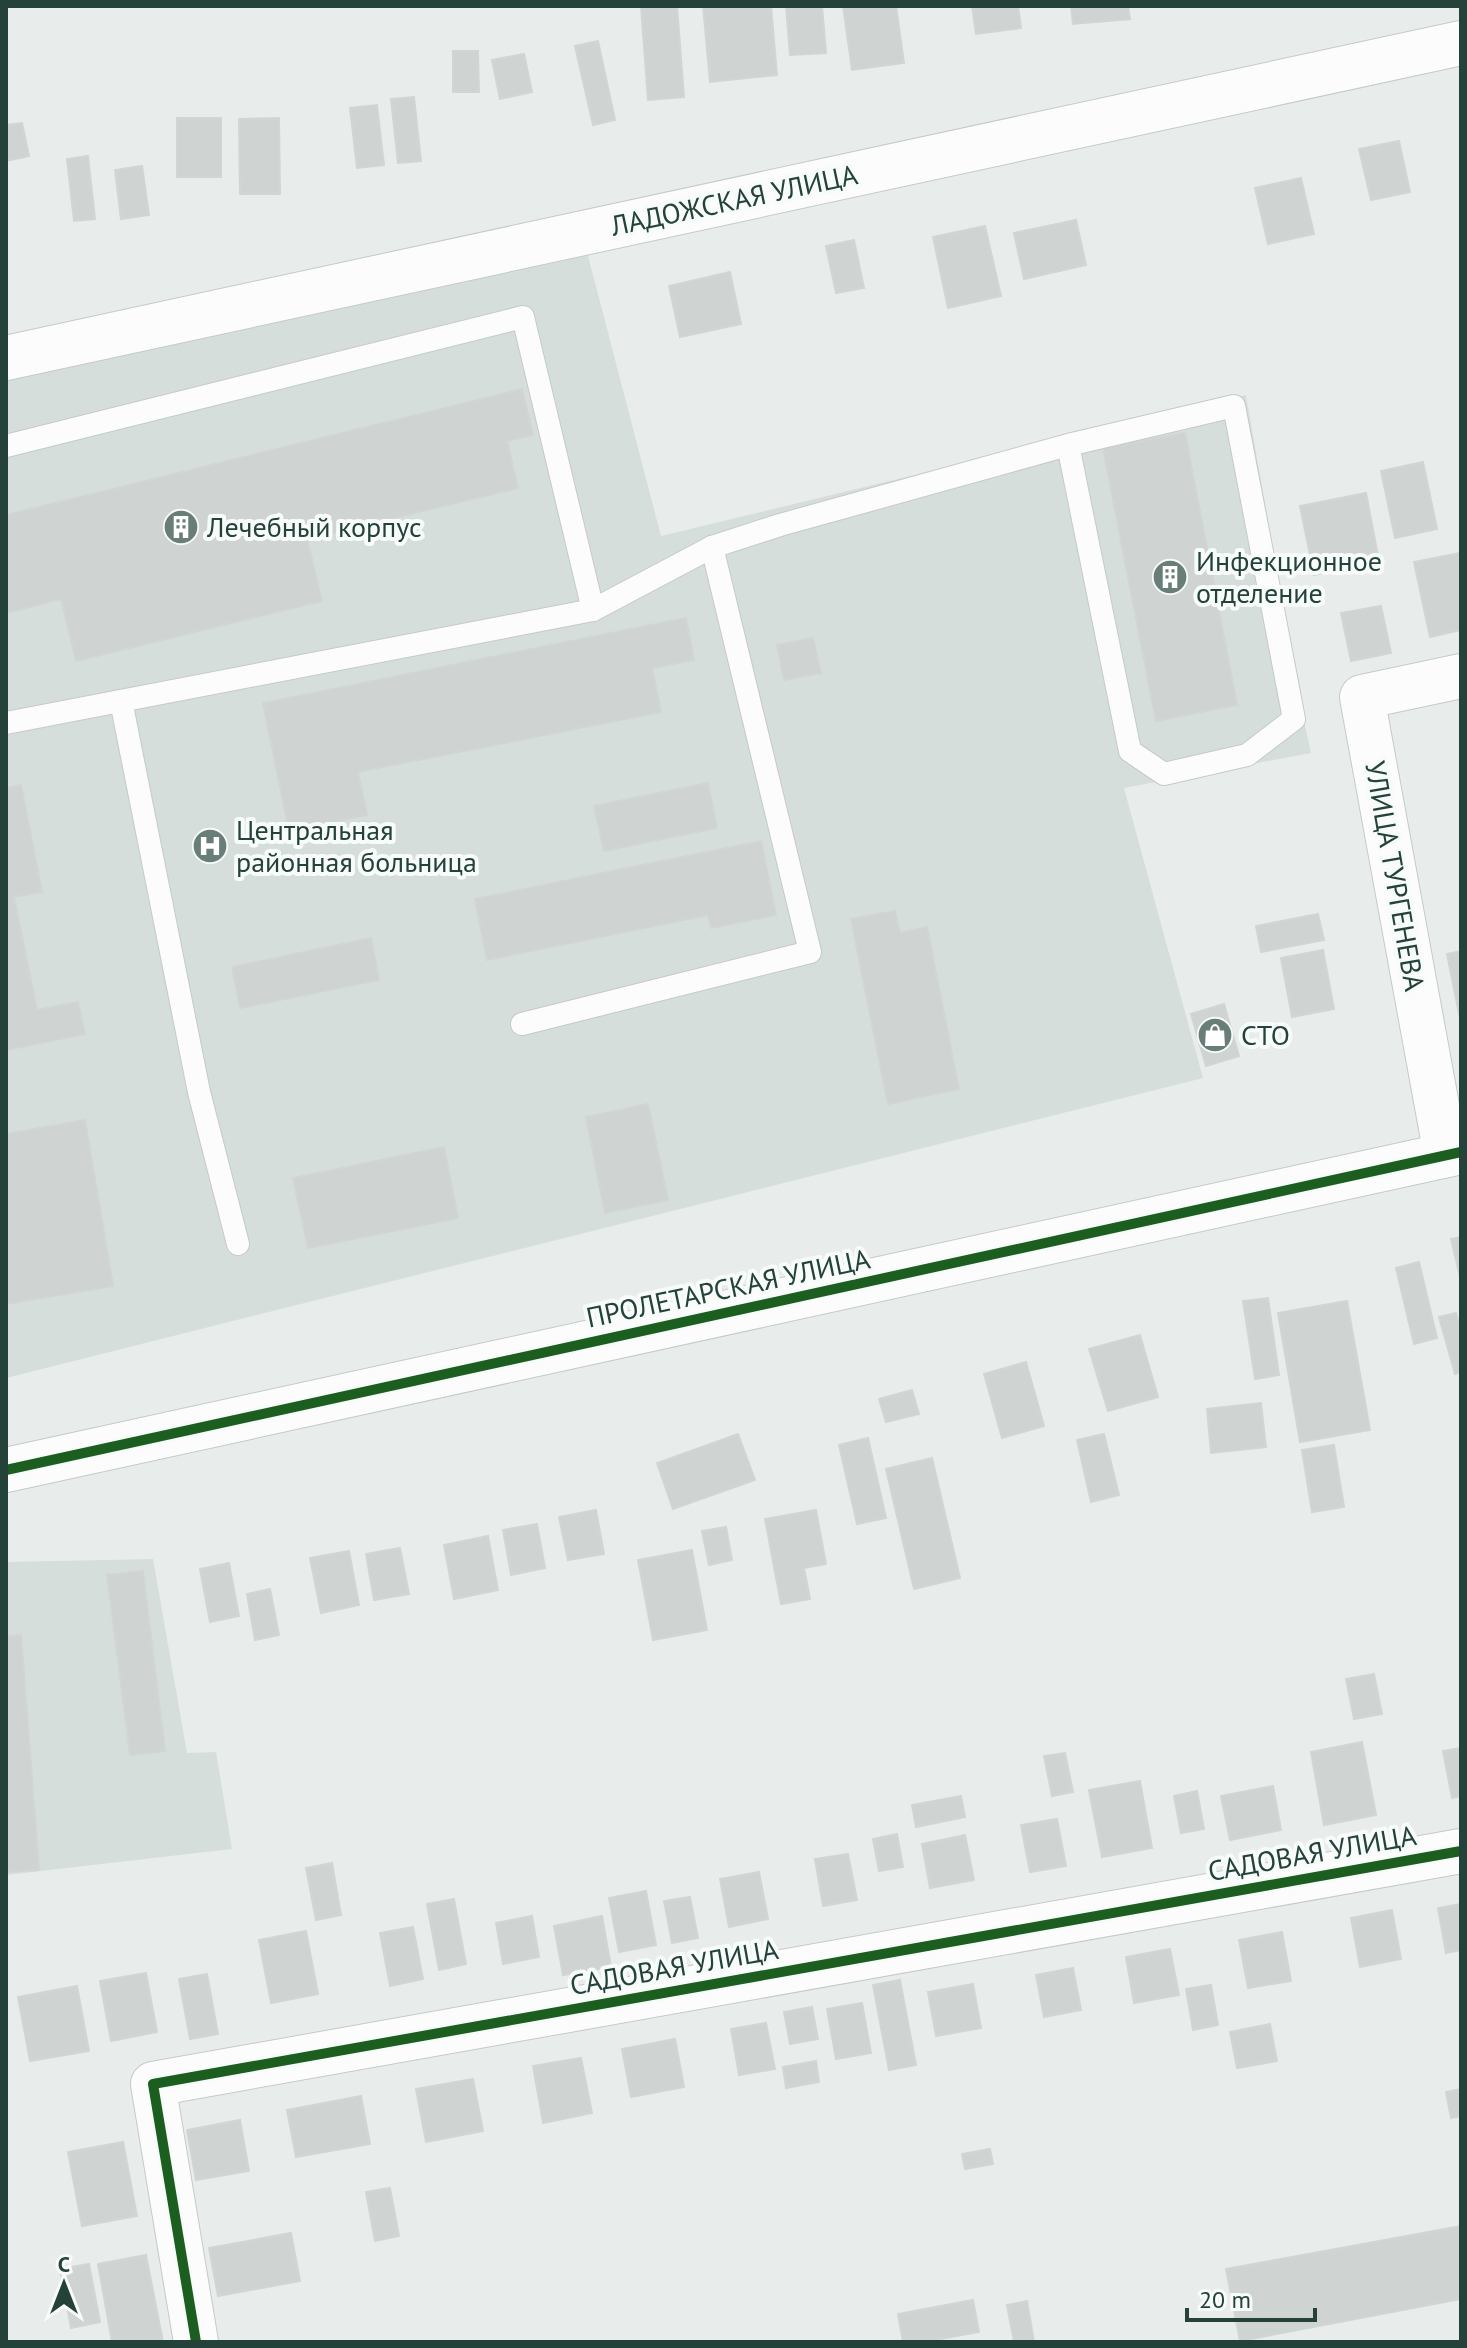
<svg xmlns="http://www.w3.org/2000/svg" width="1467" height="2348" font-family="'PT Sans',sans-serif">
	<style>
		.built { fill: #d6dedb }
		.building { fill: #cfd4d2; stroke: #d1d6d4; stroke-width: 2 }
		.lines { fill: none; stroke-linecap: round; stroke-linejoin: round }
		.lane-casing { stroke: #c5cac8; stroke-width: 24 }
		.street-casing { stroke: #c5cac8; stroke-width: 46 }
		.secondary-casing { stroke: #c3cbc8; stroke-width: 46 }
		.lane { stroke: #fcfcfc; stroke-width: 22 }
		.street { stroke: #fcfcfc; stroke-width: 44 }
		.secondary { stroke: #fcfcfc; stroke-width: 44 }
		.cycleway-casing { stroke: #f7fbf9; stroke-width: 15 }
		.cycleway { stroke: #1b5e20; stroke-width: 10 }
		.labels { text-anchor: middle; stroke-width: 8; stroke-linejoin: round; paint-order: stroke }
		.street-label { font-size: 28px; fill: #24423a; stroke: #f7fbf9 }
		.poi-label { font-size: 28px; fill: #24423a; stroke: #f7fbf9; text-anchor: start }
	</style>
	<rect width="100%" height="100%" fill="#e8edeb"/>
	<g class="built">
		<path d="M586,248l75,288 585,-141 52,298 13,60 -187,35 79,290 -1197,300v-1001z"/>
		<path d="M153,1559l34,194 29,-1 16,97 -226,26v-313z"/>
	</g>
	<g class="building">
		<path d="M641,6h36l7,91 -36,3z"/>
		<path d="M703,6h68l6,69 -67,7z"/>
		<path d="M786,6h36l4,47 -36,2z"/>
		<path d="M843,6h53l8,57 -52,7z"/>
		<path d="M972,6h46l3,22 -45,6z"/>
		<path d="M1071,6h57l2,13 -57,5z"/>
		<path d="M598,41l17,79 -22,5 -18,-79z"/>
		<path d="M453,51h25l1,41h-26z"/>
		<path d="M524,54l8,38 -32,7 -8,-39z"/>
		<path d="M414,97l7,64 -23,2 -7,-64z"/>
		<path d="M377,105l7,60 -27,3 -7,-60z"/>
		<rect x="177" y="118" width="44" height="59"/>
		<path d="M279,118l1,76h-40l-1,-75z"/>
		<path d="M22,123l7,33 -23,5v-36z"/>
		<path d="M1399,141l11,51 -39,8 -12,-51z"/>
		<path d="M88,156l7,63 -21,2 -7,-62z"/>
		<path d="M142,166l7,49 -28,4 -6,-49z"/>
		<path d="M1301,178l13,56 -46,10 -13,-56z"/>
		<path d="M1076,220l10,45 -62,14 -10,-46z"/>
		<path d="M985,226l16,70 -53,12 -15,-71z"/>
		<path d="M854,240l10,48 -28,5 -10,-47z"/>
		<path d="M730,272l11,52 -61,13 -11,-51z"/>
		<path d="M522,389l11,46 -26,6 11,47 -211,51 15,62 -246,60 -15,-62 -55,14v-98z"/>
		<path d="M1185,433l52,272 -81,16 -53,-273z"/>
		<path d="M1423,462l14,67 -42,9 -14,-67z"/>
		<path d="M1366,493l13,68 -65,14 -14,-69z"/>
		<path d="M1460,553l1,77 -31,7 -16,-75z"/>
		<path d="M1381,606l10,47 -40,8 -10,-48z"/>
		<path d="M686,618l8,42 -42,8 9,44 -303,60 9,43 -78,16 -26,-128z"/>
		<path d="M813,638l8,35 -37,7 -7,-35z"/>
		<path d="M708,783l9,45 -113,23 -10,-45z"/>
		<path d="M21,785l21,107 -28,5 23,113 41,-8 7,32 -79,16v-262z"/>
		<path d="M761,841l15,74 -65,13 -3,-13 -221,45 -12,-61z"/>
		<path d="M895,911l5,22 27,-6 32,162 -71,15 -37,-185z"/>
		<path d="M1318,914l6,26 -63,12 -5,-26z"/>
		<path d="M371,938l8,42 -139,28 -8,-41z"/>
		<path d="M1323,950l11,59 -42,8 -11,-59z"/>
		<path d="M1461,951v62l-2,1 -12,-60z"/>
		<path d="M1224,1004l15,52 -33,10 -15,-52z"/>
		<path d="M648,1104l20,96 -63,13 -19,-96z"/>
		<path d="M85,1120l28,166 -107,18v-170z"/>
		<path d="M444,1147l14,71 -150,30 -15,-70z"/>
		<path d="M1461,1237v44l-10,-42z"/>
		<path d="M1419,1262l18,76 -23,6 -18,-76z"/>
		<path d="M1268,1298l11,77 -24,4 -12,-78z"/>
		<path d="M1347,1301l23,129 -70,12 -22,-129z"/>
		<path d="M1456,1313l5,18v41l-6,2 -16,-57z"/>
		<path d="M1140,1335l18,62 -50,14 -19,-62z"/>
		<path d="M1026,1362l18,64 -42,12 -18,-64z"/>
		<path d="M912,1390l7,24 -33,8 -7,-23z"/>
		<path d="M1261,1403l5,44 -55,6 -4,-44z"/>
		<path d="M738,1434l17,46 -82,29 -16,-46z"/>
		<path d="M1104,1434l15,61 -28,7 -14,-62z"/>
		<path d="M868,1438l18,80 -29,6 -18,-79z"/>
		<path d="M1334,1445l10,62 -32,5 -10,-62z"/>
		<path d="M932,1458l28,120 -46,11 -28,-120z"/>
		<path d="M596,1510l8,44 -36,6 -9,-43z"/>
		<path d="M816,1510l10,54 -22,4 6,31 -29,5 -16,-85z"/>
		<path d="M537,1524l8,44 -34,7 -8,-45z"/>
		<path d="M726,1527l6,33 -23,5 -7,-34z"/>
		<path d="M488,1536l10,54 -44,9 -10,-54z"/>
		<path d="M400,1548l9,46 -35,6 -8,-46z"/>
		<path d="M692,1550l15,80 -54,10 -15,-80z"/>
		<path d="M349,1551l10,54 -38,8 -11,-55z"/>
		<path d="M229,1563l10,53 -29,6 -10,-53z"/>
		<path d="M143,1571l22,180 -35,4 -23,-180z"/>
		<path d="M270,1589l9,46 -24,5 -8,-46z"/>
		<path d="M21,1635l18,235 -33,2v-236z"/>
		<path d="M1374,1674l8,40 -28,5 -8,-40z"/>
		<path d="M1362,1742l14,73 -52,10 -13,-73z"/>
		<path d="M1461,1748v48l-9,2 -9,-47z"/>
		<path d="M1065,1753l8,39 -21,4 -8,-40z"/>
		<path d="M1140,1781l12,67 -50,9 -13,-67z"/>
		<path d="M1273,1786l8,44 -51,10 -9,-44z"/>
		<path d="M1197,1791l7,38 -23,4 -7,-37z"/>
		<path d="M961,1796l4,21 -49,10 -4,-22z"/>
		<path d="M1057,1819l9,47 -36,6 -9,-47z"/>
		<path d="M897,1834l6,33 -24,4 -6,-32z"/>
		<path d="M965,1835l9,45 -44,8 -8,-44z"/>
		<path d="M848,1854l9,46 -34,6 -8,-47z"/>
		<path d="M332,1863l9,52 -25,5 -10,-52z"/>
		<path d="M759,1872l9,47 -39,8 -9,-48z"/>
		<path d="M646,1891l10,54 -37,7 -10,-54z"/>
		<path d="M690,1897l8,41 -26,5 -8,-42z"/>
		<path d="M454,1899l12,65 -27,6 -12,-66z"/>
		<path d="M1461,1904v46l-15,3 -8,-45z"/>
		<path d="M1392,1910l9,49 -41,8 -9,-49z"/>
		<path d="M532,1916l7,41 -36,7 -7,-41z"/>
		<path d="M602,1916l9,51 -48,8 -9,-49z"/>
		<path d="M413,1927l10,52 -33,7 -10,-53z"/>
		<path d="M306,1931l12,63 -47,9 -12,-63z"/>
		<path d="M1282,1932l9,49 -43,7 -9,-48z"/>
		<path d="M1170,1949l9,46 -45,8 -8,-46z"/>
		<path d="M1073,1968l8,42 -37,7 -8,-42z"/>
		<path d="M146,1973l11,59 -46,9 -11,-60z"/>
		<path d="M207,1974l11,60 -28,5 -11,-60z"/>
		<path d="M900,1980l16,85 -27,5 -16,-85z"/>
		<path d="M973,1984l8,44 -45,8 -8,-44z"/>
		<path d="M1211,1985l7,40 -25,5 -7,-41z"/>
		<path d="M77,1986l12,65 -59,10 -12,-64z"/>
		<path d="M862,2003l9,50 -35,6 -9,-50z"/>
		<path d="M812,2007l6,32 -28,5 -6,-32z"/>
		<path d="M766,2023l9,46 -36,6 -8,-46z"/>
		<path d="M1270,2024l7,37 -40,7 -7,-36z"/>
		<path d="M675,2039l9,48 -53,10 -9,-48z"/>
		<path d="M581,2058l11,55 -49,10 -10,-57z"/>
		<path d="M816,2061l3,21 -33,6 -3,-21z"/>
		<path d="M473,2079l10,52 -57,11 -10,-53z"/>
		<path d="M1461,2089v27l-10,2 -5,-26z"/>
		<path d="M361,2096l9,48 -74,13 -9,-47z"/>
		<path d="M240,2120l9,51 -53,9 -9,-50z"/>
		<path d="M123,2142l14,74 -55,10 -14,-74z"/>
		<path d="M990,2149l3,15 -28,5 -3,-15z"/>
		<path d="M390,2188l9,48 -24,5 -9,-49z"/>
		<path d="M1461,2226v73l-221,42 -14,-72z"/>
		<path d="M291,2233l9,48 -82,15 -9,-48z"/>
		<path d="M146,2255l17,87h-51l-14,-78z"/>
		<path d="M89,2264l11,58 -29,6 -11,-59z"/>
		<path d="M973,2300l6,32 -55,10h-21l-5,-28z"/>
		<path d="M1027,2301l7,41h-20l-7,-37z"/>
	</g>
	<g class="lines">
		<defs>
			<g id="lane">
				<path d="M6,446l517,-129 70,293 -587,113"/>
				<path d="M593,610l119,-63 68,-22 288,-80 166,-39 60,313 -47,36 -83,19 -34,-23 -62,-306"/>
				<path d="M121,701l78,391 39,152"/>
				<path d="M522,1024l288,-72 -98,-405"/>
			</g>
			<g id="street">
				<path d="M6,358l1455,-315"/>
				<path d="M1446,1155l-84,-458 99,-21"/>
				<path d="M196,2342l-43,-258 1308,-233"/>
			</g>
			<path id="secondary" d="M6,1470l1455,-318"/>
		</defs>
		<use href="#lane" class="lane-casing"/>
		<use href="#street" class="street-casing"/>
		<use href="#secondary" class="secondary-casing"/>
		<use href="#lane" class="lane"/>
		<use href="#street" class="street"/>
		<use href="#secondary" class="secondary"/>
		<defs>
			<g id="cycleway">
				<path d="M6,1470l1455,-318"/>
				<path d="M196,2342l-43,-258 1308,-233"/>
			</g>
		</defs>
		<use href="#cycleway" class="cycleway-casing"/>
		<use href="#cycleway" class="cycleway"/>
	</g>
	<defs>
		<symbol id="building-disc" viewBox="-11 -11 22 22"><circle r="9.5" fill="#697e78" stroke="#f7fbf9"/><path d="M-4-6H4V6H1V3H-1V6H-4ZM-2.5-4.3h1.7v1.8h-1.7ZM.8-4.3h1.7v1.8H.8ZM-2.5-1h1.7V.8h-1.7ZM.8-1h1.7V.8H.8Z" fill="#fff"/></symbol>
		<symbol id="hospital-disc" viewBox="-11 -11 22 22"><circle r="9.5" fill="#697e78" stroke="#f7fbf9"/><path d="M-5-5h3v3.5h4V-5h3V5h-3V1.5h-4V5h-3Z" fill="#fff"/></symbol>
		<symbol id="shop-disc" viewBox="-11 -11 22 22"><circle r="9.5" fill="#697e78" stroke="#f7fbf9"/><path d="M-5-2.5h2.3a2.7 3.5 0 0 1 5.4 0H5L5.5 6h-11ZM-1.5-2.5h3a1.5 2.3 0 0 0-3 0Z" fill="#fff"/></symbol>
	</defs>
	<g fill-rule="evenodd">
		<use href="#building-disc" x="161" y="507" width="40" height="40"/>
		<use href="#building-disc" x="1150" y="557" width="40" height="40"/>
		<use href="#hospital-disc" x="190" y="826" width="40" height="40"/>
		<use href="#shop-disc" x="1195" y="1015" width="40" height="40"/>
	</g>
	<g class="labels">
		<g class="street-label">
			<text transform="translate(734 200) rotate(-12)" y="10">ЛАДОЖСКАЯ УЛИЦА</text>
			<text transform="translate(1395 876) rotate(80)" y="10">УЛИЦА ТУРГЕНЕВА</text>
			<text transform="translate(728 1288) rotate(-12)" y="10">ПРОЛЕТАРСКАЯ УЛИЦА</text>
			<text transform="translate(1312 1853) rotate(-10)" y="10">САДОВАЯ УЛИЦА</text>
			<text transform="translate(674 1967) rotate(-10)" y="10">САДОВАЯ УЛИЦА</text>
		</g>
		<g class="poi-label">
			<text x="207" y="537">Лечебный корпус</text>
			<text x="1196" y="571">Инфекционное<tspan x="1196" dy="32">отделение</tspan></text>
			<text x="236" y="840">Центральная<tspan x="236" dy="32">районная больница</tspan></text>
			<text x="1241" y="1045">СТО</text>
		</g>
	</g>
	<rect width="1467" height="2348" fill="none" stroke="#24423a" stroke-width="16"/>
	<g transform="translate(64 2284)" stroke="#f7fbf9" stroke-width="6" paint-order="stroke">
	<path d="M0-6L14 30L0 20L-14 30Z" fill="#24423a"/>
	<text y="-12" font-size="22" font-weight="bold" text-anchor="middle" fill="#24423a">С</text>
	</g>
	<path d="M1187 2308v12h128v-12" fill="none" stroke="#24423a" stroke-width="4"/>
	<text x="1199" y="2308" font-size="24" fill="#24423a" stroke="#f7fbf9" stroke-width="6" paint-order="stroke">20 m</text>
</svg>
